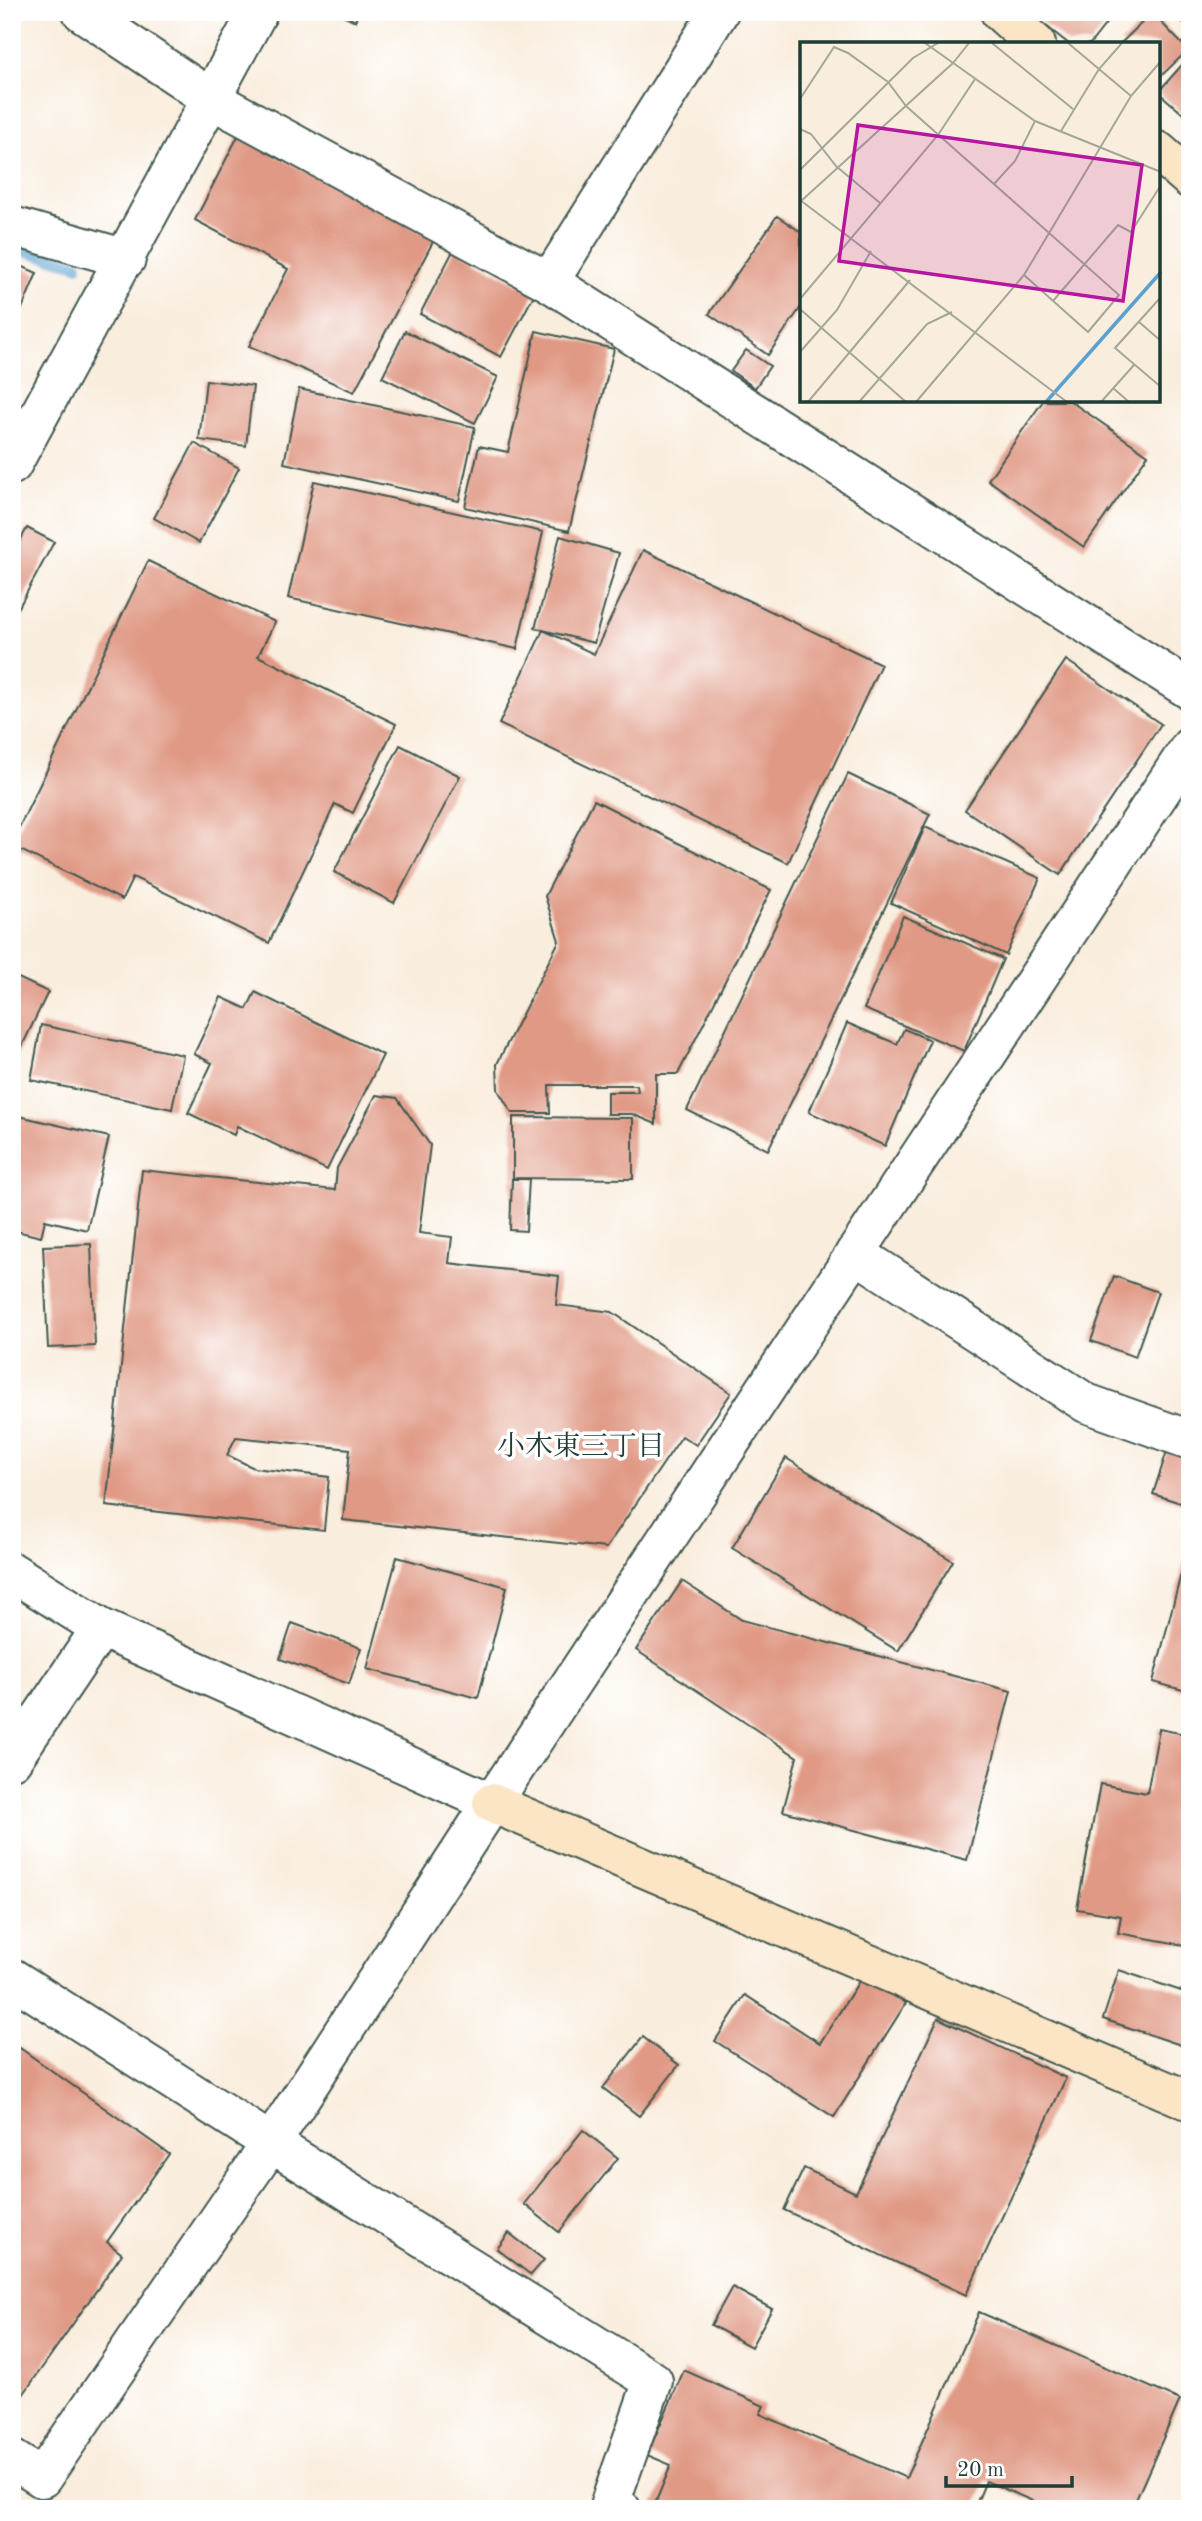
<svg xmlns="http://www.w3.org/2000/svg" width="1202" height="2521" font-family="'Old Standard TT','Noto Serif JP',serif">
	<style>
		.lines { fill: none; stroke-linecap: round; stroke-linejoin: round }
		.stream { stroke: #5aa1d0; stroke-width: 12 }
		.building { fill: #e09984 }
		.street-casing { stroke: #40574d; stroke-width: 42 }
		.secondary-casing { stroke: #40574d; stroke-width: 42 }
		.street { stroke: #fff; stroke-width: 38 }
		.secondary { stroke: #fce5c4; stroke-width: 38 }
		.labels { text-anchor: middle; stroke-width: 7; stroke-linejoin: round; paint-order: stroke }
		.neighbourhood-label { font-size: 28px; fill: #1f3d34; stroke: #fff }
		.inset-river { fill: none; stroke: #5aa1d0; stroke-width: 3.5 }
		.inset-road { fill: none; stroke: #a2a799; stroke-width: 2 }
		.view { fill: #b5179e; fill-opacity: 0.15; stroke: #b5179e; stroke-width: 3.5 }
		.inset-edge { fill: none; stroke: #1f3d34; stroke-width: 3.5 }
	</style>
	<rect width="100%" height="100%" fill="#fff"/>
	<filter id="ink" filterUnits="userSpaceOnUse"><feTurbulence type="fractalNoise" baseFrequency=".0143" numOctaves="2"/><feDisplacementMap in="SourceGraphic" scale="14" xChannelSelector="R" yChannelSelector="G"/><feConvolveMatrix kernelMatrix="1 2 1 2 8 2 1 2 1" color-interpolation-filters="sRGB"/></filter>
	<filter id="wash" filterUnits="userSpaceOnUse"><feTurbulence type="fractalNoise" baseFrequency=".00686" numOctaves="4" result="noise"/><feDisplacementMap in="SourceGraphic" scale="28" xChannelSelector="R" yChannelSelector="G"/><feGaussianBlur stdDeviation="1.57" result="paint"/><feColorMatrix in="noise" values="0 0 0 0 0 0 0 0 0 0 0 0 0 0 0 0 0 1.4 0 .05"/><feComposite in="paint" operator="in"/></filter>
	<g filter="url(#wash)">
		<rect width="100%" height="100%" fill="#f9eddd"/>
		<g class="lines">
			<path class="stream" d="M12,247l65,18"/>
		</g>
		<g id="blocks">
			<g class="building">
				<path d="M337,12h22l-4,9z"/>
				<path d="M1049,12h66l-25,32h-21l-28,-22z"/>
				<path d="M1168,12h22v15z"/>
				<path d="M1152,13l36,37 -30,29v-35h-38z"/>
				<path d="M1190,56v64l-32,-28z"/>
				<path d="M238,136l197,102 -81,154 -105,-46 39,-77 -93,-49z"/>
				<path d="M777,216l24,16v75l-33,48 -59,-41z"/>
				<path d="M454,249l81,44 -34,64 -81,-43z"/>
				<path d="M12,262l25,11 -25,59z"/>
				<path d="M405,331l93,46 -23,46 -93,-46z"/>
				<path d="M536,331l78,18 -45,182 -104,-24 14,-61 29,6z"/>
				<path d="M746,350l24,16 -15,22 -24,-17z"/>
				<path d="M206,380l47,6 -7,60 -47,-6z"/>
				<path d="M299,389l176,38 -16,74 -175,-38z"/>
				<path d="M1043,401h27l78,54 -64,92 -96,-67z"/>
				<path d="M194,443l45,25 -40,75 -45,-25z"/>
				<path d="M314,481l229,51 -26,117 -229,-51z"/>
				<path d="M27,528l27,14 -42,78v-64z"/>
				<path d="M560,536l59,17 -25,90 -59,-15z"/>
				<path d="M643,550l238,114 -93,199 -289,-139 44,-94 51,24z"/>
				<path d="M148,561l127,61 -17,34 138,68 -43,89 -18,-9 -66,139 -136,-66 -11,23 -110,-54v-4z"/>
				<path d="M1066,660l95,64 -101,151 -95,-65z"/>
				<path d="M400,745l60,31 -66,127 -60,-31z"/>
				<path d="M848,774l82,40 -162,336 -81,-40z"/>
				<path d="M594,800l177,90 -93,184h-22v50l-24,-10h-25v-22h31l-1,-7h-88l1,28h-38l-14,-23 -1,-26 62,-123 -14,-45z"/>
				<path d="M925,827l115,51 -34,77 -115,-52z"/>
				<path d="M903,916l100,43 -39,92 -100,-42z"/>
				<path d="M12,975l36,17 -36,75z"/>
				<path d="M255,992l128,63 -56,115 -90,-44 -3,9 -46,-22 24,-50 -18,-9 27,-57 26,12z"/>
				<path d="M847,1023l50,21 7,-15 26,11 -45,106 -76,-34z"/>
				<path d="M41,1025l142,30 -11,54 -141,-29z"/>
				<path d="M376,1095l21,3 33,47 -11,88 33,4 -3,26 110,13 -3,29 56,7 119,81 -35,52 -14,-9 -76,112 -263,-28 7,-71 -114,-12 -9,18 27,13 75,9 -5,53 -218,-24 36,-336 193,20 2,-22z"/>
				<path d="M19,1116l90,21 -22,93 -42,-10 -4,17 -29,-7v-87z"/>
				<path d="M513,1117l120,1v61l-120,-1z"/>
				<path d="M512,1179h17l-3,52 -16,-1z"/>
				<path d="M91,1244l4,102 -47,2 -5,-102z"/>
				<path d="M1114,1276l44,16 -23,65 -44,-16z"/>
				<path d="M1168,1448l22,7v51l-37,-12z"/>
				<path d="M786,1458l167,103 -55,90 -166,-103z"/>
				<path d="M1189,1543h1v149l-37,-10z"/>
				<path d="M397,1557l110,30 -29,111 -111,-29z"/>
				<path d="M682,1581l60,39 269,71 -44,169 -184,-49 14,-54 -161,-107z"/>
				<path d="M292,1623l69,25 -12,36 -69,-25z"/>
				<path d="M1159,1729l31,6v211l-72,-13 3,-17 -44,-7 23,-125 47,9z"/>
				<path d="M1119,1970l71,24v54l-87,-29z"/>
				<path d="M863,1975l43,28 -72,114 -119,-76 30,-46 75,48z"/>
				<path d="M938,2018l128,60 -100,217 -182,-85 20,-42 52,25z"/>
				<path d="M643,2037l36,28 -40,51 -36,-28z"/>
				<path d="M20,2048l149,106 -62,88 15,12 -104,148 -6,-4v-338z"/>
				<path d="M583,2130l35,28 -59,74 -35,-28z"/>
				<path d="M509,2233l35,27 -13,15 -34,-26z"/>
				<path d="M732,2287l40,22 -21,38 -40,-22z"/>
				<path d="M979,2312l201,88 -48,109h-99l2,-7 -49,-21 -12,28h-315l-5,-3 17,-41 -24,-10 37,-85 80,36 -4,8 146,64z"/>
			</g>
		</g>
	</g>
	<g filter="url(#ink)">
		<use href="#blocks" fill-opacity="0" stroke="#40574d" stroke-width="2"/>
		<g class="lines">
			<defs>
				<g id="street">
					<path d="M82,12l131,88 336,182 641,408"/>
					<path d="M12,226l114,33"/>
					<path d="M549,282l170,-270"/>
					<path d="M12,465l246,-453"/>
					<path d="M855,1253l231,150 104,37"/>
					<path d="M12,1572l89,56 391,175"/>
					<path d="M12,1760l89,-132"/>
					<path d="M12,1978l259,165 382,238 -43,122 11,6"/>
					<path d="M12,2459l30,19 229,-335 221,-340 698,-1056"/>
				</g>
				<g id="secondary">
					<path d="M1000,12l36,32"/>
					<path d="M1158,151l32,28"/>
					<path d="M492,1803l698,298"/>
				</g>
			</defs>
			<use href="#street" class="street-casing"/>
			<use href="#secondary" class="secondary-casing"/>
			<use href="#street" class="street"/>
			<use href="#secondary" class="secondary"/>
		</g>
	</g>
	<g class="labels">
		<g class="neighbourhood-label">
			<text x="581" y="1455">小木東三丁目</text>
		</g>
	</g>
	<g transform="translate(800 42)">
		<rect width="360" height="360" fill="#f9eddd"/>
		<path class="inset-river" d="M246,360l115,-130"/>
		<path class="inset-road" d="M125,1l110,78 126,51M192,1l81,66M268,1l63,53M0,57l34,-52 14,6 40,29 18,24 213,189 -31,37 -64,-57M0,87l11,5 25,32 44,37M261,89l38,-62 23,-26M0,128l113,-112 25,-15M194,142l21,-23 20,-40M0,158l267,202M0,160l153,-139 16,-20M361,255l-46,51 46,39M0,257l138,-164 37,-56M253,259l65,-76 13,7 30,-47M0,267l106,93M339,280l22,19M0,310l37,-42 34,-59M313,346l16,14M8,360l102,-122M59,360l68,-78 25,-12M116,360l108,-127 107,-179 30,-35M301,360l33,-37"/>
		<path class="view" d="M58,83l284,40 -19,136 -284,-40z"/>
		<rect width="360" height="360" class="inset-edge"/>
	</g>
	<rect width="1202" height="2521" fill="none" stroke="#fff" stroke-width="42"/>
	<path d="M946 2476v10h126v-10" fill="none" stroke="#1f3d34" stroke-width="3.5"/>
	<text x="957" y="2476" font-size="21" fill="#1f3d34" stroke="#ffffff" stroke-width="5" paint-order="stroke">20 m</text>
</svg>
